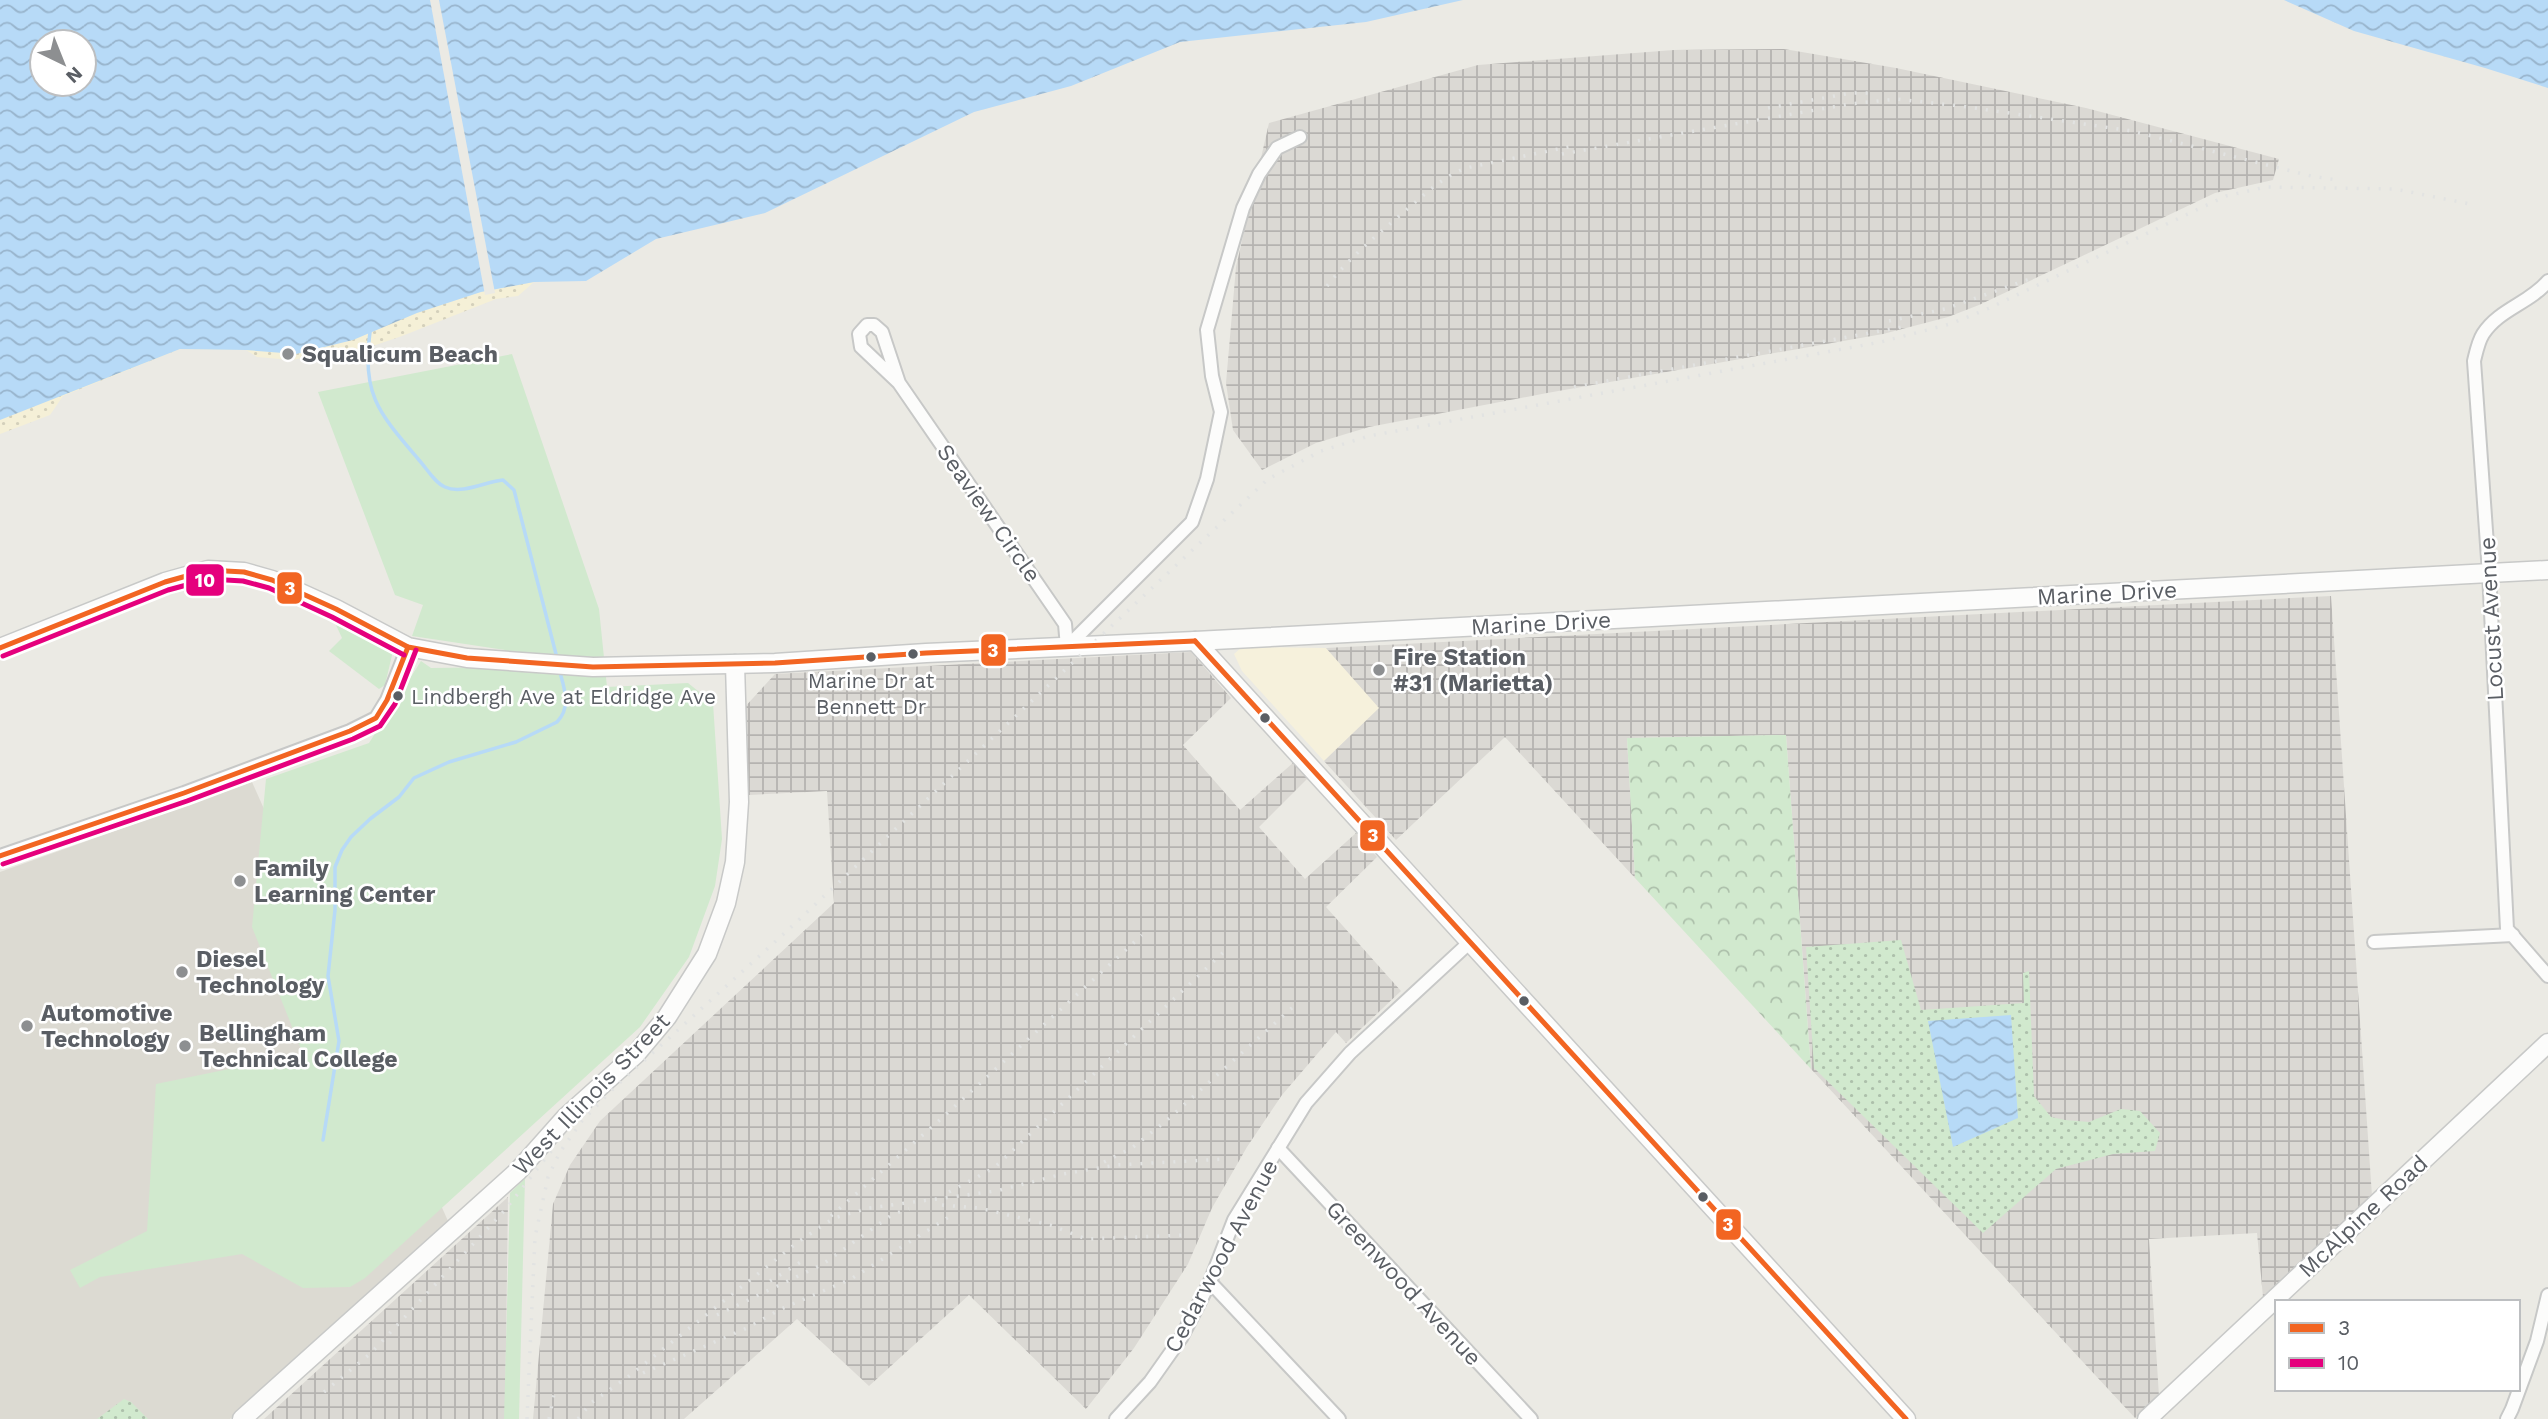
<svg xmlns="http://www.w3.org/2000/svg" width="2548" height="1419" font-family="'Work Sans',sans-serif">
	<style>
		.commercial { fill: #f6f1dc }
		.industrial { fill: url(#industrial-grid) }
		.education { fill: #dcdad2 }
		.grass { fill: url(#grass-dots) }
		.forest { fill: url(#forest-crowns) }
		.sand { fill: url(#sand-dots) }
		.park { fill: #d1e9ce }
		.water { fill: url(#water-waves); fill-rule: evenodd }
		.pier { fill: #ebeae4 }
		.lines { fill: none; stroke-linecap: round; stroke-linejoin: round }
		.stream { stroke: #b7daf7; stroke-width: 3.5 }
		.street-casing { stroke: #c7c8c7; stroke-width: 16 }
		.secondary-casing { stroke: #c8c9c8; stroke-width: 21 }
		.street { stroke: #fcfcfb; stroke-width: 12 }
		.secondary { stroke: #fcfcfb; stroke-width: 18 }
		.rail { stroke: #e2e3e2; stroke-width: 3.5; stroke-dasharray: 2 9; stroke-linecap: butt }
		.bus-1-casing { stroke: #fff; stroke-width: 10 }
		.bus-2-casing { stroke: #fff; stroke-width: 10 }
		.bus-1 { stroke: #f26522; stroke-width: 5 }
		.bus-2 { stroke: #e5007d; stroke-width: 5 }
		.poi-dot { fill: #8d8f91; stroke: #fff; stroke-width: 2.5 }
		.bus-dot { fill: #5a5e64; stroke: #fff; stroke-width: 2.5 }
		.labels { text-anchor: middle; stroke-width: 5; stroke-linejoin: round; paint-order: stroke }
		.bus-label { font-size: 21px; fill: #5a5e64; stroke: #fff }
		.poi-label { font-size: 23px; font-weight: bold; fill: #5a5e64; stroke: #fff; text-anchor: start }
		.street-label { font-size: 23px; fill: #5a5e64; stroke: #fff }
		.line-badge { stroke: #fff; stroke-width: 2.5 }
		.badge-label { font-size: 19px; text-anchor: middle; font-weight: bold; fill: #fff }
	</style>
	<defs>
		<pattern id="industrial-grid" width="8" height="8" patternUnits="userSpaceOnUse" patternTransform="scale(1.75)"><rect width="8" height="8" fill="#dbd9d4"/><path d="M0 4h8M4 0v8" fill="none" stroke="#b5b3b0"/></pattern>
		<pattern id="grass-dots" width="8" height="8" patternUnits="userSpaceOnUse" patternTransform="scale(1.75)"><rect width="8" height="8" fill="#d1e9ce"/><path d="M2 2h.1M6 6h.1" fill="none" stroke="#adc0ab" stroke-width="1.8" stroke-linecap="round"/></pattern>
		<pattern id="forest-crowns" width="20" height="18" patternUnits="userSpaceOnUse" patternTransform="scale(1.75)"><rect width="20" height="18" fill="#d1e9ce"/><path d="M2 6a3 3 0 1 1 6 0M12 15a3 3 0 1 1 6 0" fill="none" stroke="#adc0ab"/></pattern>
		<pattern id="sand-dots" width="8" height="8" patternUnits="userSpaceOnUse" patternTransform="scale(1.75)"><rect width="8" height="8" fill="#f5f0d7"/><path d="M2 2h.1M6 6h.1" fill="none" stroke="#d4d0bb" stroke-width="1.8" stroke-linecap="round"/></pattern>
		<pattern id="water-waves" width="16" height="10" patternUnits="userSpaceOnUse" patternTransform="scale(1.75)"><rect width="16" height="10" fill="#b7daf7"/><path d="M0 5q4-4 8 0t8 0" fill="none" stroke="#98b4cc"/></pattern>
	</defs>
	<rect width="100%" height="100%" fill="#ebeae4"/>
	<path class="commercial" d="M1242,647l84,1 54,60 -56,53 -82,-90 -8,-17z"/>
	<g class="industrial">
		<path d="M1784,49l112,19 190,40 193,51 -6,21 -58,13 -236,112 -31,12 -65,17 -336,59 -178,34 -53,16 -54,27 -29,-40 -7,-47 10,-116 33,-144 209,-58 196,-15z"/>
		<path d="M2331,596l41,600 -109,101 -6,-64 -108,6 10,157 -24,22 -324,-349 -25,-334 -159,3 8,140 -130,-141 -109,103 -72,-79 55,-53 -53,-60z"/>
		<path d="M1191,652l40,46 -48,47 57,65 54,-48 14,16 -49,49 46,52 51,-46 21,24 -51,50 75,84 -55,52 -10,-11 -54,63 -35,52 -35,61 -24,56 -54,84 -48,61 -117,-114 -100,91 -72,-67 -113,100h-151l20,-215 17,-39 30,-44 234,-218 -7,-112 -78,4 -6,-86 32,-35z"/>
		<path d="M508,1197l-3,222h-241z"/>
	</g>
	<path class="education" d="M252,782l196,439 -218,198h-230v-547z"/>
	<g class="grass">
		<path d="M1901,940l20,70 103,-7 -1,-30 6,-2 5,125 17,21 14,3 24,2 32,-13 19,2 20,22 -5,18 -42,3 -57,15 -73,64 -169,-165 -8,-121z"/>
		<path d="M124,1399l7,3 17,17h-51z"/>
	</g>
	<path class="forest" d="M1786,735l25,334 -176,-191 -8,-140z"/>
	<path class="sand" d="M534,282l-16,14 -22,3 -94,37 -38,13 -24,1 -48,10 -35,-3 -11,-7 -66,-1 -117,47 -13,19 -50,19v-22l184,-72z"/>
	<g class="park">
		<path d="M512,354l87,255 8,78 81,-4 25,20 9,136 -7,47 -26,71 -49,70 -275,251 -15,9 -47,1 -61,-34 -142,23 -20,11 -10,-18 77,-39 9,-147 147,-30 -51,-127 14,-148 103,-36 52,-82 10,7 72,-1 2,-17 -93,-14 11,-31 -28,-10 -77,-203z"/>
		<path d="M336,625l57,26 -8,34 -6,4 -50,-38 13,-13z"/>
		<path d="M525,1178l-6,241h-15l6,-226z"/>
	</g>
	<g class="water">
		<path d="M0,0h1463l-97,22 -186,20 -109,44 -97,26 -209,101 -109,26 -70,42 -52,1 -53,10 -64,21 -64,27 -57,14 -50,-4 -66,-1 -180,71zM42,42h42v42h-42z"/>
		<path d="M2284,0h264v88l-63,-20 -131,-37z"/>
		<path d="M2011,1015l7,103 -65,29 -25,-126z"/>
	</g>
	<path class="pier" d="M430,0h9l56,293 -10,2z"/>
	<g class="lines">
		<g class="stream">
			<path d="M370,332c-9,63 10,82 49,128 8,9 16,23 26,27 17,8 42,-6 58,-7l11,10 43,168"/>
			<path d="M323,1140l16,-99 -11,-65 7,-66v-43l7,-17 9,-13 19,-18 29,-22 15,-19 35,-16 67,-20 41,-20c15,-15 7,-35 2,-53"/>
		</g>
		<defs>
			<g id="street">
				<path d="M2548,281c-18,22 -49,28 -65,53 -5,8 -7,19 -9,27l15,212 18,356 41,47"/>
				<path d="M899,383l-38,-36 -2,-13 8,-9h7l8,7 17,51 166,241 2,23"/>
				<path d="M1067,647l125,-125 15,-43 14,-67 -9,-36 -5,-46 36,-122 16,-34 18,-26 23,-11"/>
				<path d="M0,856l184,-63 166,-62 26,-13 11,-18 21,-53"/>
				<path d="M2374,942l139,-7"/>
				<path d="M1278,1148l253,271"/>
				<path d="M1210,1282l129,137"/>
				<path d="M1116,1419l34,-37 31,-44 29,-56 24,-62 72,-117 44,-50 120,-111"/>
				<path d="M2507,1419l5,-10 25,-68 11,-46"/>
			</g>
			<g id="secondary">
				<path d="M1195,641l711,778"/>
				<path d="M0,648l165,-66 43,-12 36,2 28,8 64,29 72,38 59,11 126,9 182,-4 151,-10 269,-12 1353,-71"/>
				<path d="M242,1419l276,-248 48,-54 70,-63 31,-37 40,-63 19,-51 9,-41 4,-60 -4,-138"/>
				<path d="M2147,1419l401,-376"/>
			</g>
		</defs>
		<use href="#street" class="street-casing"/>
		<use href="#secondary" class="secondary-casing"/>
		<use href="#street" class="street"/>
		<use href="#secondary" class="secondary"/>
		<g class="rail">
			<path d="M1768,108l83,-15h25"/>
			<path d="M1562,154l288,-50 46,-5 65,7 171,25 179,45 26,4"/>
			<path d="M1327,286c23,-29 50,-51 78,-75 19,-16 37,-34 61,-43l107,-22"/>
			<path d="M1889,321l56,-12 90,-32"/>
			<path d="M1574,387l328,-60"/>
			<path d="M1104,1162l28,-14 35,-28 126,-113"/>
			<path d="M949,1192l45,-24 235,-221"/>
			<path d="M942,1205l37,3 71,17 36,14 101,-4"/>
			<path d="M831,1216l111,-98 200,-183"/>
			<path d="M770,1281l34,-21"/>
			<path d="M717,1315l106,-51 70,-50 16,-5"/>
			<path d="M643,1373l104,-45 34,-19 70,-30 104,-66"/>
			<path d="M324,1392l47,-39 134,-143 51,-65"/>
			<path d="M527,1419l8,-182 13,-60 12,-25 22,-31 32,-33 174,-158 480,-451 53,-28 48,-15 512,-94 69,-18 35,-14 241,-114 40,-9 129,2 75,15"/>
			<path d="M549,1419l6,-30"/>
			<path d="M578,1419l13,-16 38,-27 169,-134 36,-24 35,-10 127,-17 67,-17 53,-9 110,-6"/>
		</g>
		<defs>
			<g id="bus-1">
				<path d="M1195,641l711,778"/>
				<path d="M0,648l165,-66 43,-12 36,2 28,8 64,29 72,38 59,11 126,9 182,-4 151,-10 269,-12"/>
				<path d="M0,856l184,-63 166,-62 26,-13 11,-18 21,-53"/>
			</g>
			<g id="bus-2">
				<path d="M3,656l165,-66 41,-11 34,2 26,7 63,29 72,38"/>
				<path d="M3,864l184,-63 166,-62 27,-13 15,-22 21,-54"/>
			</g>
		</defs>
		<use href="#bus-1" class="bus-1-casing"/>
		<use href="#bus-2" class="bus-2-casing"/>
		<use href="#bus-1" class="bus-1"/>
		<use href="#bus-2" class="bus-2"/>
	</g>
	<g class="poi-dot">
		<circle cx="288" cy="354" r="7"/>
		<circle cx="1379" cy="670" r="7"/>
		<circle cx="240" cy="881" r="7"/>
		<circle cx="182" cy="972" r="7"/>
		<circle cx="27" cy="1026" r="7"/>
		<circle cx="185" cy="1046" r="7"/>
	</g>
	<g class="bus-dot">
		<circle cx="913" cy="654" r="6"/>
		<circle cx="871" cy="657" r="6"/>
		<circle cx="398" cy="696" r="6"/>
		<circle cx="1265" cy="718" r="6"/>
		<circle cx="1524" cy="1001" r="6"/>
		<circle cx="1703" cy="1197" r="6"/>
	</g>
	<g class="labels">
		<g class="bus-label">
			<text x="871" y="688">Marine Dr at<tspan x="871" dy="26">Bennett Dr</tspan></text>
			<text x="411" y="704" text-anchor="start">Lindbergh Ave at Eldridge Ave</text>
		</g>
		<g class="poi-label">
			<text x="302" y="362">Squalicum Beach</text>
			<text x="1393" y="665">Fire Station<tspan x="1393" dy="26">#31 (Marietta)</tspan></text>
			<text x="254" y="876">Family<tspan x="254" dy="26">Learning Center</tspan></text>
			<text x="196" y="967">Diesel<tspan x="196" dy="26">Technology</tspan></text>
			<text x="41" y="1021">Automotive<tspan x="41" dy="26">Technology</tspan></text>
			<text x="199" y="1041">Bellingham<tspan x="199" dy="26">Technical College</tspan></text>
		</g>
		<g class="street-label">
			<text transform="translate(989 513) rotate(55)" y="8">Seaview Circle</text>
			<text transform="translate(2107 593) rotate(-3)" y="8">Marine Drive</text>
			<text transform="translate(2491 619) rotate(-93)" y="8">Locust Avenue</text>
			<text transform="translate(1541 623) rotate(-3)" y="8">Marine Drive</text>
			<text transform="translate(591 1094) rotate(-46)" y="8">West Illinois Street</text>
			<text transform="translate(2363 1216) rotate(-43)" y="8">McAlpine Road</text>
			<text transform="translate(1221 1256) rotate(-62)" y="8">Cedarwood Avenue</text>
			<text transform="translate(1404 1283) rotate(47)" y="8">Greenwood Avenue</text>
		</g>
	</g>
	<g class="line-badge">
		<rect x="185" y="563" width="40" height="34" rx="7" fill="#e5007d"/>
		<rect x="276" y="571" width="27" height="34" rx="7" fill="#f26522"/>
		<rect x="980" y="633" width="27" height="34" rx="7" fill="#f26522"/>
		<rect x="1359" y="819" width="27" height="33" rx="7" fill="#f26522"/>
		<rect x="1715" y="1208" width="27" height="33" rx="7" fill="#f26522"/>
	</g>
	<g class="badge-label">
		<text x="205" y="587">10</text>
		<text x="290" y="595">3</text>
		<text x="993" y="657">3</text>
		<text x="1373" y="842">3</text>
		<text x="1728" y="1231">3</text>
	</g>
	<rect x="2275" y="1300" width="245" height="91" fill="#ffffff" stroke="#bdbfc1" stroke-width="2"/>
	<rect x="2289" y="1323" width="35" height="10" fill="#f26522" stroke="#bdbfc1" stroke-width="2"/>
	<text x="2338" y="1335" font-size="21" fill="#5a5e64">3</text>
	<rect x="2289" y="1358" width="35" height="10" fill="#e5007d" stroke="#bdbfc1" stroke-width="2"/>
	<text x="2338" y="1370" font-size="21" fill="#5a5e64">10</text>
	<g transform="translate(63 63) rotate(137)"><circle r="33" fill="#ffffff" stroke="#bdbfc1" stroke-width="2"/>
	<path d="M0-5L12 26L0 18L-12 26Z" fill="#8d8f91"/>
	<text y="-10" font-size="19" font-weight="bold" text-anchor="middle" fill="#5a5e64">N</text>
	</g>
</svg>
